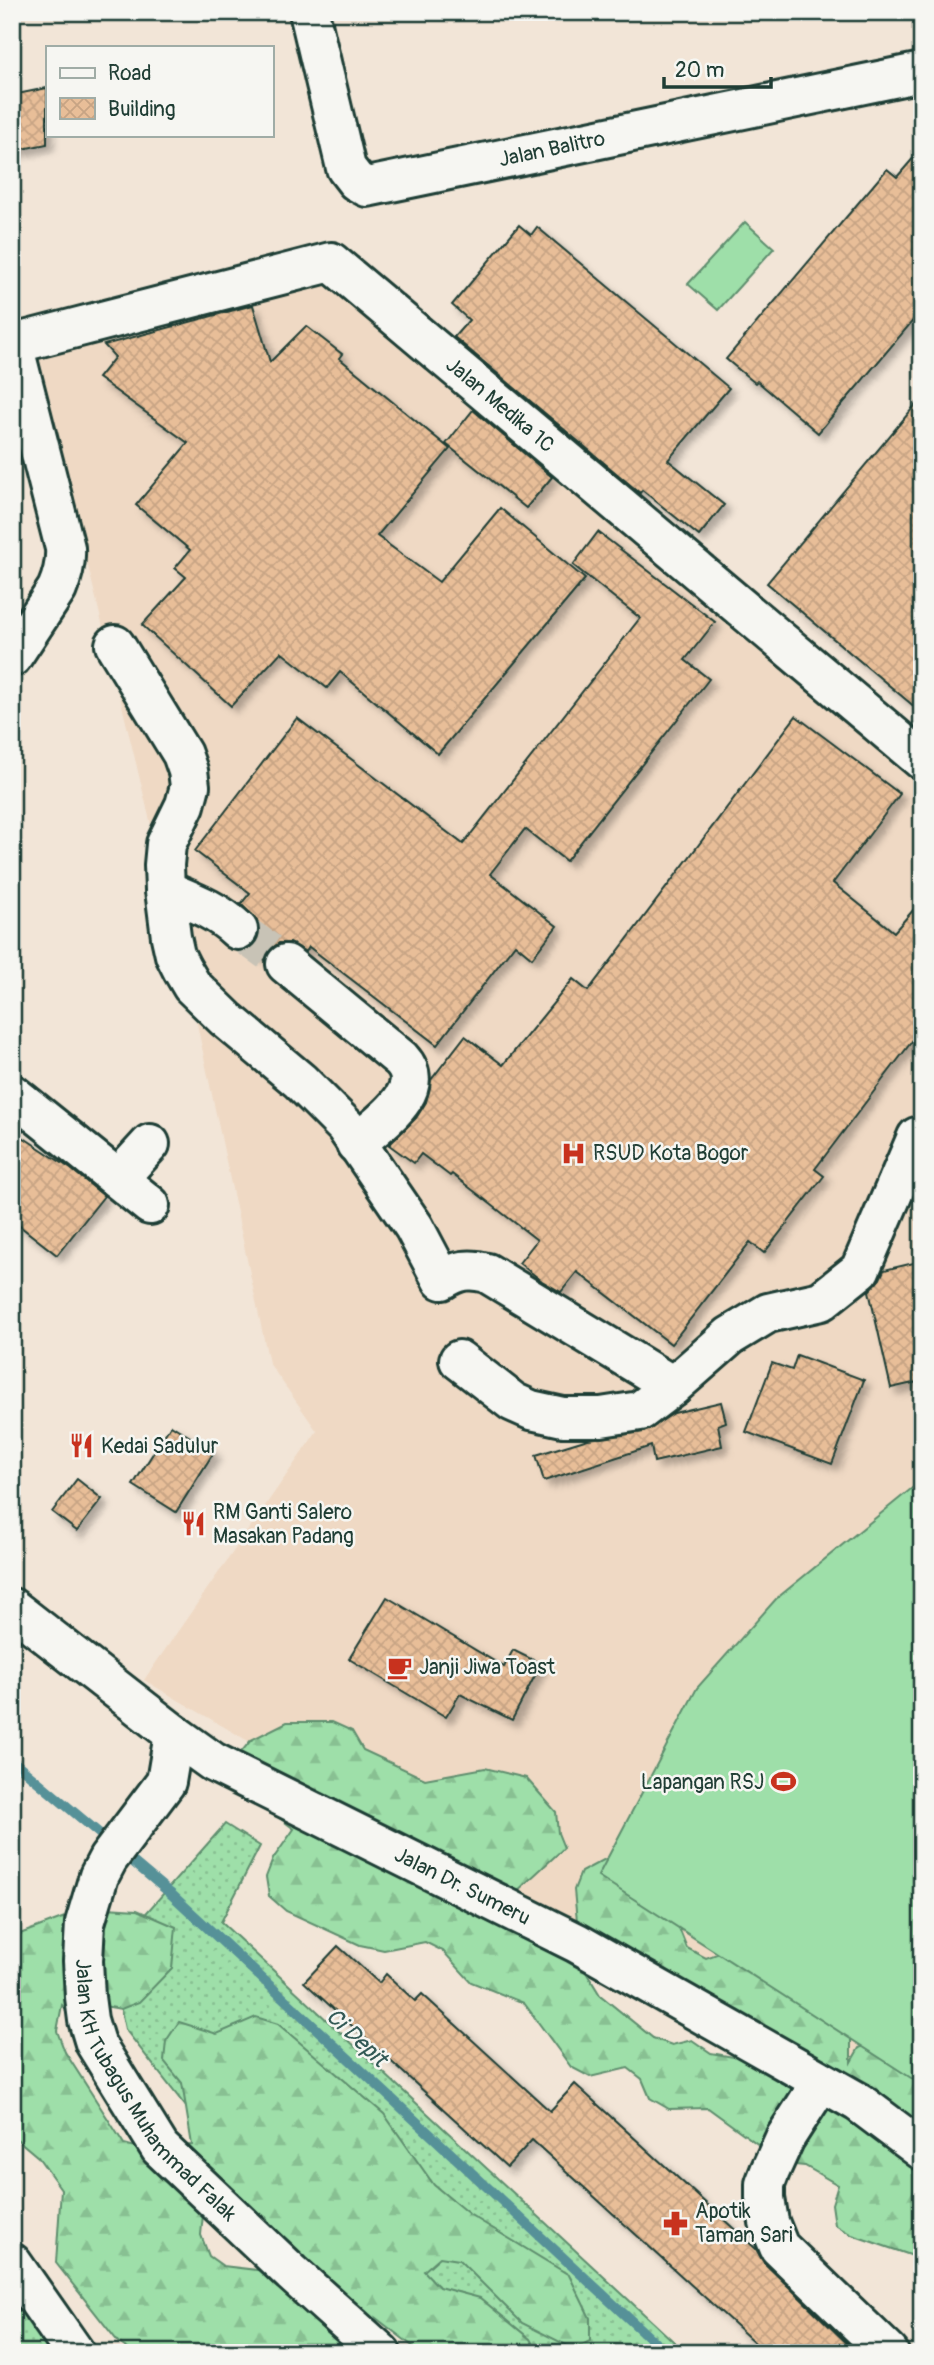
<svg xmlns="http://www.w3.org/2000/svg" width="934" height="2365" font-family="Pangolin,sans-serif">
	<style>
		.built { fill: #efd9c4 }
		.grass { fill: url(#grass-dots); stroke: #5e8e6e; stroke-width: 2 }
		.forest { fill: url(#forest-firs); stroke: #5e8e6e; stroke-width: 2; fill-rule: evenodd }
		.pitch { fill: #9edfa9; stroke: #5e8e6e; stroke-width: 2 }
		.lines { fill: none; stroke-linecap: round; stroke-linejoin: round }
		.stream { stroke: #579198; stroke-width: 10 }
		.building { fill: url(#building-cross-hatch); stroke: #1f3d34; stroke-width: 2; filter: url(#shadow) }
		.minor-tunnel { stroke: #c8c3b6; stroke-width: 38; stroke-dasharray: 38 19; stroke-linecap: butt }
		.minor-casing { stroke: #1f3d34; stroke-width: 44 }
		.major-casing { stroke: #1f3d34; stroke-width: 44 }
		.minor { stroke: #f6f6f2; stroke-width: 38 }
		.major { stroke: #f6f6f2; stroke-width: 38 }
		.labels { text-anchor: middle; stroke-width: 5; stroke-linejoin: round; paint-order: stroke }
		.street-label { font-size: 21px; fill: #1f3d34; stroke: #f6f6f2 }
		.poi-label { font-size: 21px; fill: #1f3d34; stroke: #f6f6f2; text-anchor: start }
		.water-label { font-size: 23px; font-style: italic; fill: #325955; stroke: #f6f6f2 }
	</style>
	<defs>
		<pattern id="grass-dots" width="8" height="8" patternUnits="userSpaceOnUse" patternTransform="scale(1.75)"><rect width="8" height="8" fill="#9edfa9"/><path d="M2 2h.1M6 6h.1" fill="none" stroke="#88c092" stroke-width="1.8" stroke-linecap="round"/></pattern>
		<pattern id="forest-firs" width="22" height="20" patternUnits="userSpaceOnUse" patternTransform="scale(1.75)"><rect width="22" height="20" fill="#9edfa9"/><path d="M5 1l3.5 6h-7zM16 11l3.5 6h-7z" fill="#88c092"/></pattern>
		<pattern id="building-cross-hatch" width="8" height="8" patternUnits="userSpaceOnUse" patternTransform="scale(1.75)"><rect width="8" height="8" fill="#e8be98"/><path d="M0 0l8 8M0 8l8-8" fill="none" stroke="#c7a484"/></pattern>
		<filter id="shadow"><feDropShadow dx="6" dy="6" stdDeviation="3.5" flood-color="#0004"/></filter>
	</defs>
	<rect width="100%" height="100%" fill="#f2e5d7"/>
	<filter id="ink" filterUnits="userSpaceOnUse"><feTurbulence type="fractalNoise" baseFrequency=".0143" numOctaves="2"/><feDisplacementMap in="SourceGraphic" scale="14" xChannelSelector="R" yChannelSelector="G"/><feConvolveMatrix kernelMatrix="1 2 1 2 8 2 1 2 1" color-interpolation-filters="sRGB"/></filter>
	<g filter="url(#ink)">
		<path class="built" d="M332,278l590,506v1351l-778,-455 173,-249 -48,-68 -89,-419 -144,-592z"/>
		<g class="grass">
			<path d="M225,1824l35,22 -39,76 465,431h-249l-105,-107 -145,-138 -62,-79 -16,-74z"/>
			<path d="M12,2299l45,54h-45z"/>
		</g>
		<g class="forest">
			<path d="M287,1722h45l20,9 11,19 62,29 60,-11 41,10 30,34 2,21 6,15 -49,45 50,45 35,57 53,43 19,7 20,-5 19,13 22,4 10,-15 -164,-100 -5,-52 7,-18 43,-23 47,59 16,40 19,10 19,-7 126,71v40l8,-14 18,-7 45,22v196l-70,-24 -17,-10 -3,-21 6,-19 -33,-19 -20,-2 -77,-56 -39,1 -19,-11 -8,-19 -14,-11 -38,9 -19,-10 -47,-64 -53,-21 -28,-31 -18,-9 -41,8 -24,-5 -74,-34 -17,-15 -3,-19 7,-18 21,-30 -45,-34 -11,-39 13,-16z"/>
			<path d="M91,1907l46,3 39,17 -4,41 -33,34 -18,7 -34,-6 -19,8 -6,-6 -5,26 8,21 59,92 41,11 39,49 -3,31 8,21 14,10 42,5 28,-1 -27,-53 -37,-17 -68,-53 31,-2 -10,-62 -18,-22 2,-20 13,-19 38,12 39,-17 22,7 106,90 50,71 35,29 100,61 21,43v23l-16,8 -52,-26 -63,-63 -19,-3 -16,14 15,16 41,11 50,41 4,7 -19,3v4h-381l-15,-10 -63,-80 5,-74 -23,-32 -26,-22v-198zM376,2318l43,33c-25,-1 -35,-10 -43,-33z"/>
		</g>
		<g class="pitch">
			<path d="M745,222l29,26 -56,62 -30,-26z"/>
			<path d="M922,1480v605l-324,-209 99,-188 79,-89z"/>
		</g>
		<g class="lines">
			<path class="stream" d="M12,1760l158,133 496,460"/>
		</g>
		<g class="building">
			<path d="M47,88v56l-35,7v-56z"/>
			<path d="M922,148v162l-104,123 -61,-52 -2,2 -29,-24 161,-190 10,8z"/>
			<path d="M519,225l12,10 6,-8 192,161 -61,72 56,45 -25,31 -57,-46 -2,3 -186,-156 15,-17 -17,-15z"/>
			<path d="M253,305l17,57 36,-36 36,28 -3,4 111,91 -73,87 62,46 61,-74 85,71 -147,175 -98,-82 -13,16 -46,-36 -50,54 -89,-81 44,-48 -11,-9 15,-18 -54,-45 52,-62 -90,-65 17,-21 -11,-12z"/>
			<path d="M922,397v316l-155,-130z"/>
			<path d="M473,410l79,67 -26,31 -80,-64z"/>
			<path d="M598,532l117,90 -30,38 24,19 -143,182 -41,-32 -35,45 67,52 -25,32 -17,-14 -78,101 -128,-98 -3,5 -16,-9h-11l-9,7 -5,10 -16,-12 6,-4 5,-11 -2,-11 -17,-18 9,-11 -55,-42 102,-133 166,126 177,-226 -67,-53z"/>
			<path d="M796,716l104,78 -67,89 61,49 28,-32v128l-107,141 9,7 -60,77 -14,-11 -79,102 -94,-72 -16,20 -19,-11 -23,-18 18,-23 -85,-66 -2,2 -29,-22 -7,9 -25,-18 27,-27 10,-16 5,-22 34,-44 38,29 70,-86 15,12z"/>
			<path d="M12,1130l59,39 33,27 -47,59 -45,-35z"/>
			<path d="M922,1261v120l-31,7 -22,-97 11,-12 4,-9z"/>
			<path d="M797,1355l67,25 -32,84 -86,-32 26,-69 20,7z"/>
			<path d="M721,1402l5,20 -8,3 4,21 -68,16 -3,-16 -107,35 -8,-26 52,-16 56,-7 30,-19z"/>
			<path d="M171,1425l43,27 -38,60 -43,-27z"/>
			<path d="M77,1479l25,20 -25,32 -25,-19z"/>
			<path d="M387,1597l117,70 9,-17 28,14 -29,56 -52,-26 -14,23 -97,-58z"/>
			<path d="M338,1946l41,37 7,-9 29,27 7,-7 128,117 25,-27 181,165 8,14 93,90h-91l-234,-213 -25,27 -203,-185z"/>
		</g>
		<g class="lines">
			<path class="minor-tunnel" d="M238,930l48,34"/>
			<defs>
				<g id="minor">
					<path id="s1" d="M309,12l37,156 10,13 11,6 555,-115"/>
					<path id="s2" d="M13,344l318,-82 591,498"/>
					<path d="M115,645l67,109 6,17 2,15 -5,19 -19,39 -2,21 1,25 6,47 4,18 7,14 10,17 34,33 74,62 45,45 69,101 28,53c16,-10 27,-12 45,-7l186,113"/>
					<path d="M12,657l45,-68c6,-14 9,-26 8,-41l-52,-204"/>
					<path d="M165,890c26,11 52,20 73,40"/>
					<path d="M286,964l115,95c30,32 -24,65 -45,85"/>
					<path d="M12,1094l138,111"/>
					<path d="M118,1179l32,-35"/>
					<path d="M459,1360l54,42 18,8 32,7h38l39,-6 33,-25 57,-50 38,-23 53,-12 39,-31 57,-133"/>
					<path d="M821,2082l-36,56 -15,33 -5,13v14l4,24 10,25 110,106"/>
					<path d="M12,2263l63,90"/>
				</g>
				<g id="major">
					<path id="s3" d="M12,1608l162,126 39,28 364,181 281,159 64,48"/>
					<path id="s4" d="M174,1734l-8,48 -58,77 -9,17 -14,47 -2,38 2,36 3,23 7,23 65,105 132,125 89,80"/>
				</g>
			</defs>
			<use href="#minor" class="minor-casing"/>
			<use href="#major" class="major-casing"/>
			<use href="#minor" class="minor"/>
			<use href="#major" class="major"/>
		</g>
	</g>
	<defs>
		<symbol id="hospital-bare" viewBox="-9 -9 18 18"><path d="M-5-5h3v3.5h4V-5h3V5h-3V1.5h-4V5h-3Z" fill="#c8321e" stroke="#f6f6f2" stroke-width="2.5" paint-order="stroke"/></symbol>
		<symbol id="restaurant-bare" viewBox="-9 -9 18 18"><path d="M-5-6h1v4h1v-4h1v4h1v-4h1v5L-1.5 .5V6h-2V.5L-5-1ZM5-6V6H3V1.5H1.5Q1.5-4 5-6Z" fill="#c8321e" stroke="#f6f6f2" stroke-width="2.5" paint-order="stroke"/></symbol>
		<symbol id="cafe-bare" viewBox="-9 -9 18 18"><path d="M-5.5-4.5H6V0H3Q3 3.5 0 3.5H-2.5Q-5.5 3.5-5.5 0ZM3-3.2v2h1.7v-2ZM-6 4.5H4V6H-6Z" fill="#c8321e" stroke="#f6f6f2" stroke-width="2.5" paint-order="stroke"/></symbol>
		<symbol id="stadium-bare" viewBox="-9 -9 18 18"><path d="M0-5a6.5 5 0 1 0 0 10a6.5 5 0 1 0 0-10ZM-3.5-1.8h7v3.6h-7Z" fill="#c8321e" stroke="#f6f6f2" stroke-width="2.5" paint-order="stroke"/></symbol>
		<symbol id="pharmacy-bare" viewBox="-9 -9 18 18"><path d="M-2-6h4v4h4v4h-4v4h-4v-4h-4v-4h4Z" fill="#c8321e" stroke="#f6f6f2" stroke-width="2.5" paint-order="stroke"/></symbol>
	</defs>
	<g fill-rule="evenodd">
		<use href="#hospital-bare" x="556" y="1136" width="35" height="35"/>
		<use href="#restaurant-bare" x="64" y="1428" width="35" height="35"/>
		<use href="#restaurant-bare" x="176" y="1506" width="35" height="35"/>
		<use href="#cafe-bare" x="382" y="1650" width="35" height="35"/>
		<use href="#stadium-bare" x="766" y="1764" width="35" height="35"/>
		<use href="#pharmacy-bare" x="658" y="2206" width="35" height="35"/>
	</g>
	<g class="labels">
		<g class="street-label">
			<text dy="7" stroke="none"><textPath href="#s1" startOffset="378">Jalan Balitro</textPath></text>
			<text dy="7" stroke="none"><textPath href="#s2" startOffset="550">Jalan Medika 1C</textPath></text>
			<text dy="7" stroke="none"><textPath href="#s3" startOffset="532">Jalan Dr. Sumeru</textPath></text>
			<text dy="7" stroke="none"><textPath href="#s4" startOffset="404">Jalan KH Tubagus Muhammad Falak</textPath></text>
		</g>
		<g class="poi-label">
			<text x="593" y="1160">RSUD Kota Bogor</text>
			<text x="101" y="1453">Kedai Sadulur</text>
			<text x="213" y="1519">RM Ganti Salero<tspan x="213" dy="24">Masakan Padang</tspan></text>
			<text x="419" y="1674">Janji Jiwa Toast</text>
			<text x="764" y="1789" text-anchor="end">Lapangan RSJ</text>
			<text x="695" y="2218">Apotik<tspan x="695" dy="24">Taman Sari</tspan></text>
		</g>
		<g class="water-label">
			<text transform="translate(357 2037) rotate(43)" y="8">Ci Depit</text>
		</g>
	</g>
	<rect width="934" height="2365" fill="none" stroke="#f6f6f2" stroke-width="42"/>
	<rect x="21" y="21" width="892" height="2323" fill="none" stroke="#1f3d34" stroke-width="2.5" filter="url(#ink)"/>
	<rect x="46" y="46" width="228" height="91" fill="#f6f6f2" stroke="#a0aca6" stroke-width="2"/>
	<rect x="60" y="68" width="35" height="10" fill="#f6f6f2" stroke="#a0aca6" stroke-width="2"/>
	<text x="108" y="80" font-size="21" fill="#1f3d34">Road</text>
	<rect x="60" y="98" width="35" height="21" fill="url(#building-cross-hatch)" stroke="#a0aca6" stroke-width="2"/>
	<text x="108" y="116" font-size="21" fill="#1f3d34">Building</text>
	<path d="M664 77v10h107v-10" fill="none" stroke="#1f3d34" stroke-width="3.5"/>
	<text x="675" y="77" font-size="21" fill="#1f3d34" stroke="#f6f6f2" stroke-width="5" paint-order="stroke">20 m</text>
</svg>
